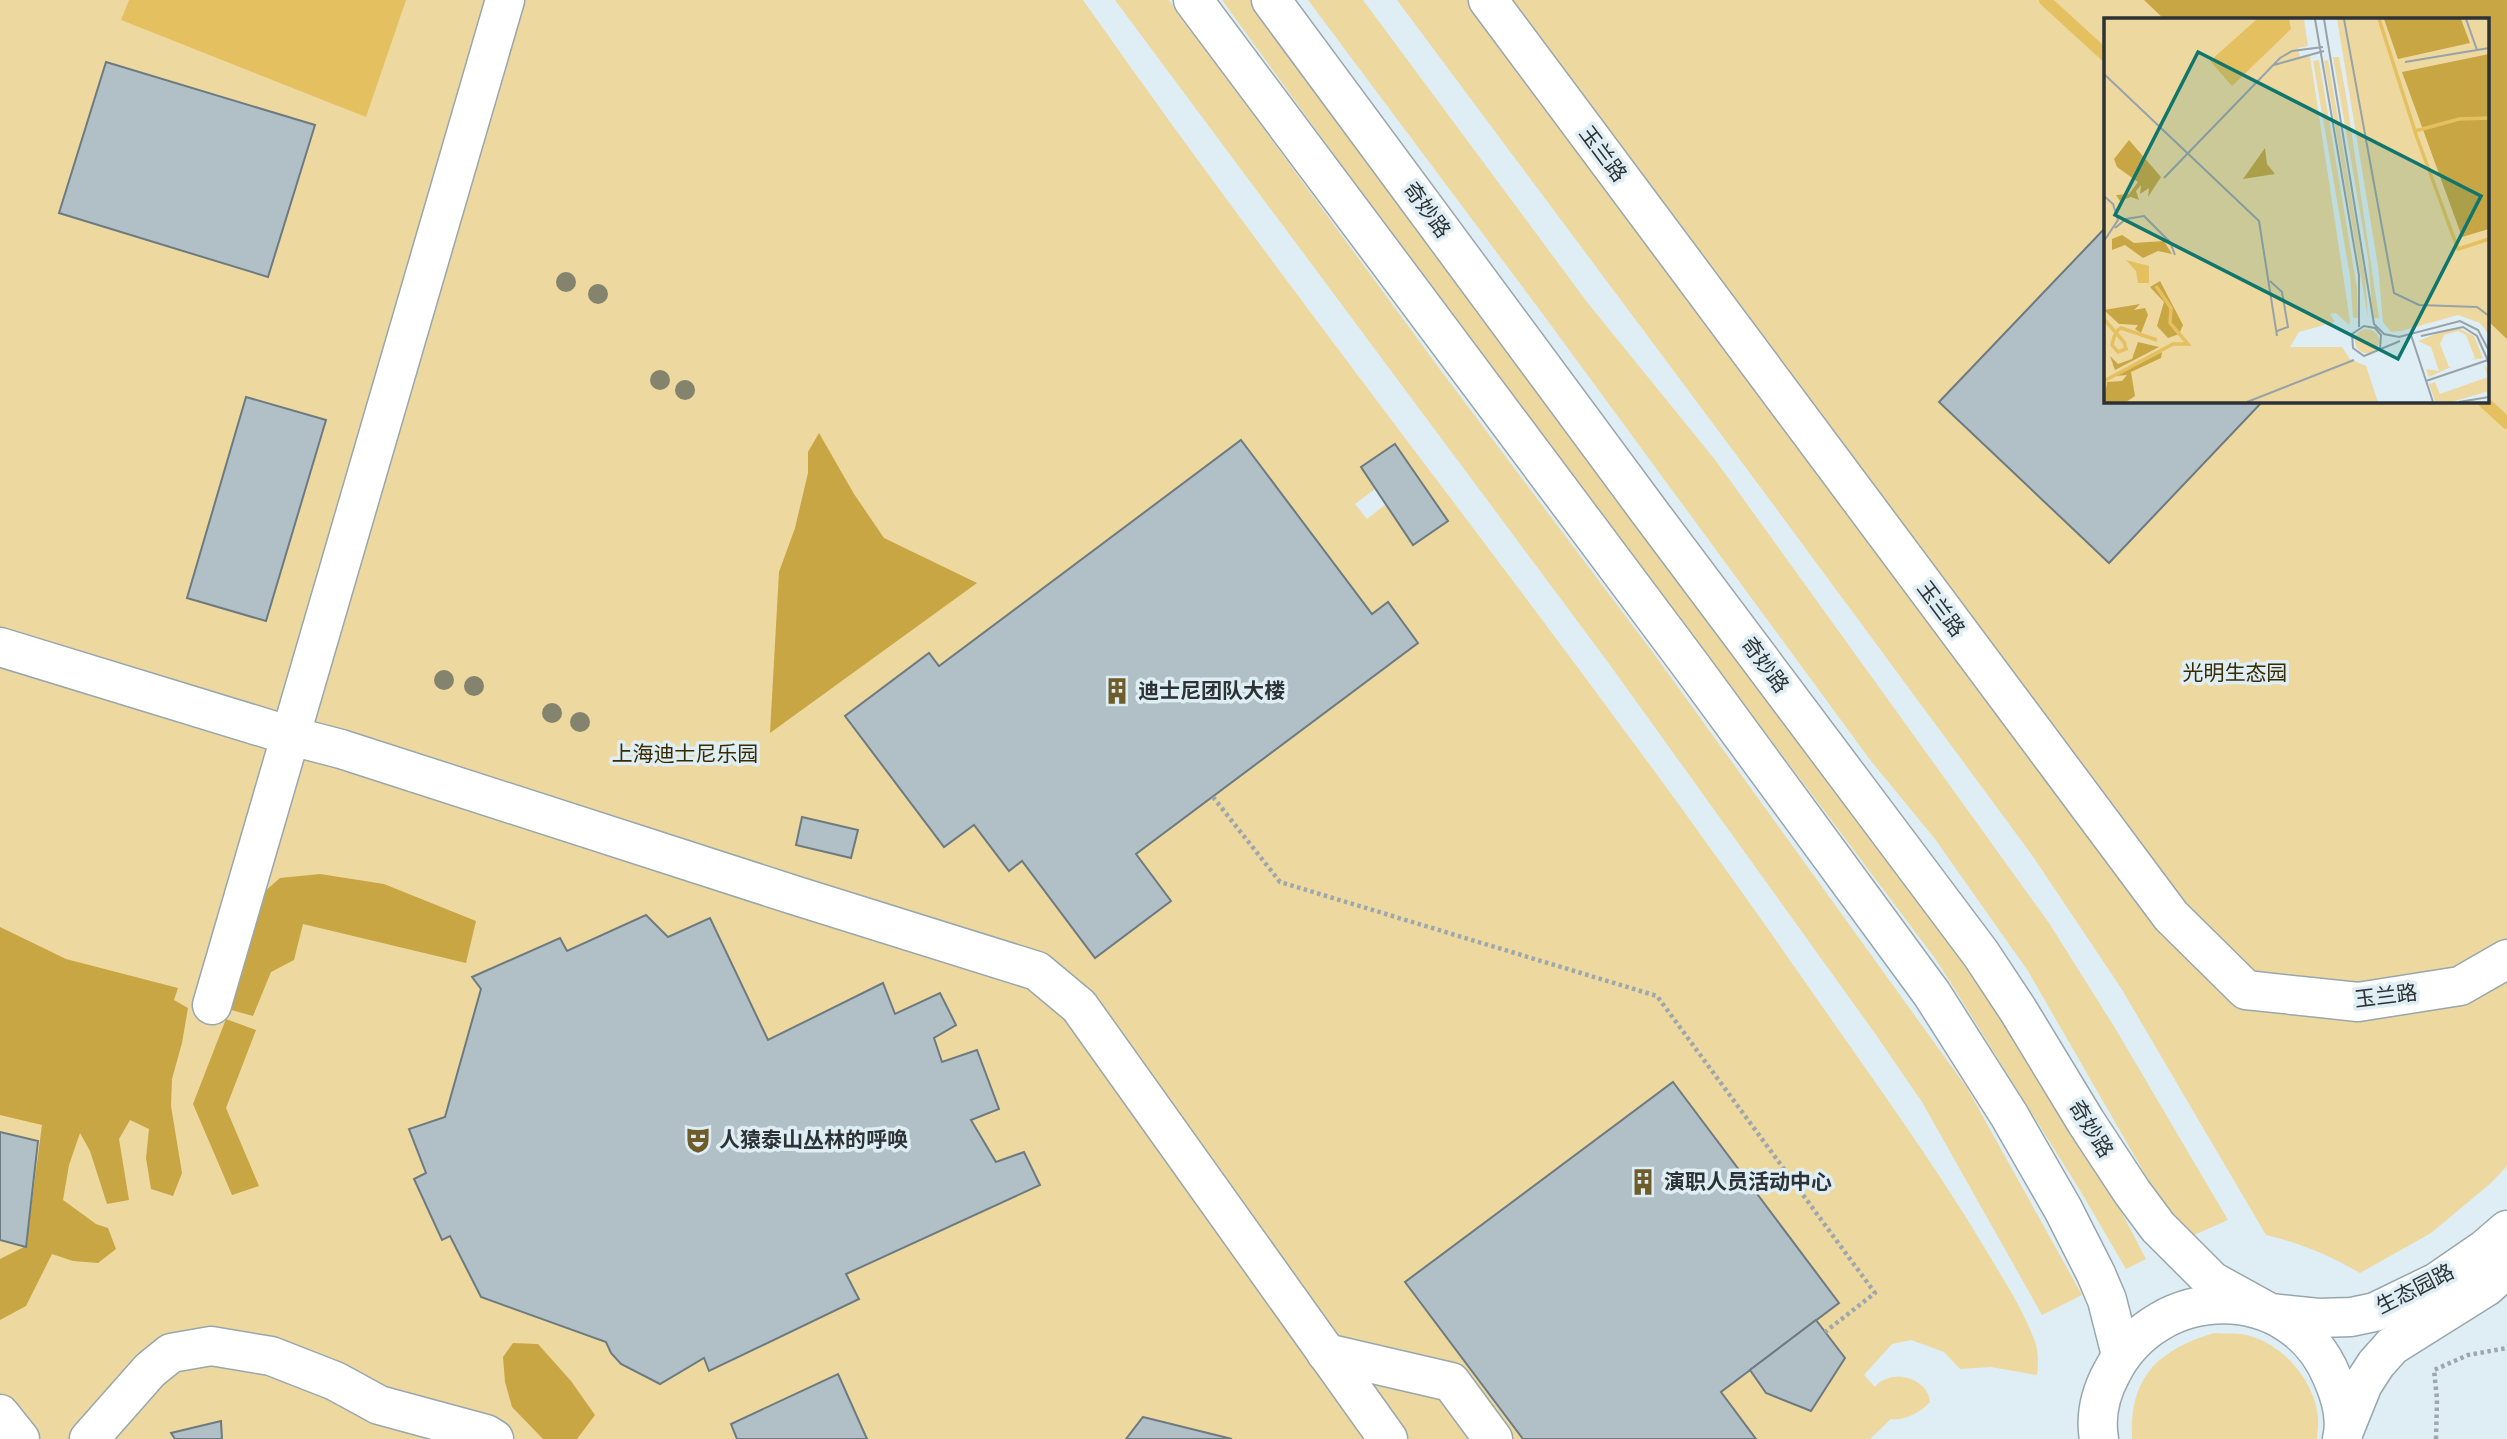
<svg xmlns="http://www.w3.org/2000/svg" width="2507" height="1439" font-family="'Roboto Condensed','Noto Sans SC',sans-serif">
	<style>
		.green { fill: #edd8a0; fill-rule: evenodd }
		.forest { fill: #c8a643 }
		.water { fill: #e4c060 }
		.lines { fill: none; stroke-linecap: round; stroke-linejoin: round }
		.stream { stroke: #e4c060; stroke-width: 12 }
		.building { fill: #b1c0c6; stroke: #6d7b80; stroke-width: 2 }
		.minor-casing { stroke: #98a7ac; stroke-width: 41 }
		.path { stroke: #9ca8ad; stroke-width: 4.5; stroke-dasharray: 3.5 3.5; stroke-linecap: butt }
		.minor { stroke: #fff; stroke-width: 38 }
		.tree { fill: #83836e }
		.labels { text-anchor: middle; stroke-width: 7; stroke-linejoin: round; paint-order: stroke }
		.street-label { font-size: 21px; fill: #2c3235; stroke: #deeef4 }
		.park-label { font-size: 21px; fill: #392b00; stroke: #deeef4 }
		.poi-label { font-size: 21px; font-weight: bold; fill: #2c3235; stroke: #deeef4; text-anchor: start }
		.inset-river { fill: none; stroke: #e4c060; stroke-width: 3.5 }
		.inset-road { fill: none; stroke: #97a3a8; stroke-width: 2 }
		.view { fill: #0f766e; fill-opacity: 0.15; stroke: #0f766e; stroke-width: 3.5 }
		.inset-edge { fill: none; stroke: #2c3235; stroke-width: 3.5 }
	</style>
	<rect width="100%" height="100%" fill="#deeef4"/>
	<g class="green">
		<path d="M0,0h1083c233,332 489,646 720,979 61,88 125,175 180,266 18,31 40,63 52,97 4,11 3,21 2,33l-46,-8 -31,2 -16,-17 -33,-12 -19,4 -28,31 11,12c15,-19 53,-10 55,15 -9,10 -25,19 -39,17l-21,20h-1870zM1361,467l53,78 -28,-41 -19,15 -12,-15 20,-15z"/>
		<path d="M1115,0h54l273,372 215,286 310,430 115,207 -40,20 -120,-213 -48,-70 -264,-367z"/>
		<path d="M1222,0h29l731,983 117,186 47,90 -20,10 -45,-77 -144,-231 -537,-715z"/>
		<path d="M1308,0h55l224,302 129,159 333,462 66,105 113,192 -45,20 -155,-269 -93,-132 -64,-78 -329,-448z"/>
		<path d="M1397,0h1110v1166l-16,17 -60,50 -71,40c-31,-18 -60,-30 -94,-38l-145,-247 -89,-133 -265,-359zM2106,19h382v382h-382z"/>
		<path d="M2214,1333c9,1 18,0 27,1 39,6 73,45 77,83 1,7 -1,15 -1,22h-185c-3,-61 25,-89 82,-106z"/>
	</g>
	<g class="forest">
		<path d="M2144,0h363v339l-19,-18v-302h-324z"/>
		<path d="M819,433l35,61 30,44 93,45 -207,150 9,-161 16,-44 13,-55v-21z"/>
		<path d="M320,874l64,10 92,37 -10,42 -163,-39 -9,36 -23,12 -18,44 -25,-7 28,-110 24,-21z"/>
		<path d="M0,927l66,32 112,29 -4,12 14,8 -6,35 -10,36 -1,27 11,67 -9,23 -22,-7 -5,-31 3,-29 -19,-9 -11,19 10,61 -22,4 -17,-53 -10,-18 -11,32 -6,35 33,24 12,4 8,21 -18,14 -25,-2 -21,-7 -26,52 -26,14v-61l26,-13 16,-121 -42,-10z"/>
		<path d="M226,1019l30,11 -30,78 33,78 -27,9 -39,-91z"/>
		<path d="M513,1343l25,1 33,37 24,34 -18,24h-34l-31,-32 -7,-25 -2,-25z"/>
	</g>
	<path class="water" d="M129,0h277l-40,117 -245,-97z"/>
	<g class="lines">
		<g class="stream">
			<path d="M2045,0l61,56"/>
			<path d="M2483,401l24,22"/>
		</g>
	</g>
	<g class="building">
		<path d="M106,62l209,63 -47,152 -209,-64z"/>
		<path d="M2106,227v174h157l-154,162 -170,-161z"/>
		<path d="M246,397l80,23 -60,201 -79,-23z"/>
		<path d="M1241,440l131,174 16,-12 30,41 -282,211 35,47 -76,57 -73,-97 -13,10 -35,-46 -30,22 -99,-131 84,-63 10,13z"/>
		<path d="M1395,444l53,77 -35,24 -52,-78z"/>
		<path d="M802,817l56,13 -7,28 -55,-13z"/>
		<path d="M646,915l22,22 42,-19 58,122 115,-57 12,31 45,-21 16,32 -22,13 8,24 35,-12 22,59 -28,11 25,42 28,-10 16,33 -194,89 13,25 -150,72 -5,-13 -44,26 -39,-20 -10,-11 -5,-11 -125,-45 -31,-61 -8,4 -28,-61 12,-6 -17,-44 36,-12 36,-128 -9,-12 88,-39 7,13z"/>
		<path d="M1673,1082l166,221 -118,89 35,47h-233l-118,-157z"/>
		<path d="M0,1132l38,9 -12,106 -26,-7z"/>
		<path d="M1816,1320l29,38 -34,53 -45,-18 -16,-23z"/>
		<path d="M838,1374l29,65h-130l-6,-15z"/>
		<path d="M1143,1417l89,22h-106z"/>
		<path d="M221,1421l1,18h-47l-4,-6z"/>
	</g>
	<g class="lines">
		<defs>
			<g id="minor">
				<path d="M1193,0l496,663 243,331 77,121 54,94 33,65 11,26 14,55"/>
				<path d="M1271,0l380,514 330,440 37,56 68,112 46,70 26,35 54,54 58,32 48,5 33,-1 24,-5 62,-30 48,-33 22,-19"/>
				<path d="M1488,0l683,916 75,74 112,12 102,-16 47,-27"/>
				<path d="M0,647l291,89 50,13 456,147 240,75 42,35 309,433"/>
				<path d="M212,1005l293,-1005"/>
				<path d="M1326,1353l125,29 42,57"/>
				<path d="M0,1414l20,25"/>
				<path d="M2344,1431l19,-47 13,-20 16,-18 94,-59 21,-19"/>
				<path d="M89,1439l61,-69 21,-17 40,-7 60,10 64,25 44,24 107,29 8,5"/>
				<path d="M2099,1439c-4,-23 2,-47 13,-67 46,-90 180,-92 220,5 8,18 15,42 10,62"/>
			</g>
		</defs>
		<use href="#minor" class="minor-casing"/>
		<g class="path">
			<path d="M1213,797l67,85 377,114 218,297 -50,39"/>
			<path d="M2436,1439l1,-40 -3,-29 34,-15 39,-7"/>
		</g>
		<use href="#minor" class="minor"/>
	</g>
	<g class="tree">
		<circle cx="566" cy="282" r="10"/>
		<circle cx="598" cy="294" r="10"/>
		<circle cx="660" cy="380" r="10"/>
		<circle cx="685" cy="390" r="10"/>
		<circle cx="444" cy="680" r="10"/>
		<circle cx="474" cy="686" r="10"/>
		<circle cx="552" cy="713" r="10"/>
		<circle cx="580" cy="722" r="10"/>
	</g>
	<defs>
		<symbol id="building-bare" viewBox="-9 -9 18 18"><path d="M-4-6H4V6H1V3H-1V6H-4ZM-2.5-4.3h1.7v1.8h-1.7ZM.8-4.3h1.7v1.8H.8ZM-2.5-1h1.7V.8h-1.7ZM.8-1h1.7V.8H.8Z" fill="#6e5c2a" stroke="#deeef4" stroke-width="2.5" paint-order="stroke"/></symbol>
		<symbol id="theatre-bare" viewBox="-9 -9 18 18"><path d="M-5-5.5Q0-4 5-5.5V0Q5 5 0 6Q-5 5-5 0ZM-3.3-2.5H-1v1.5H-3.3ZM1-2.5H3.3v1.5H1ZM-2.8 1Q0 5.5 2.8 1Z" fill="#6e5c2a" stroke="#deeef4" stroke-width="2.5" paint-order="stroke"/></symbol>
	</defs>
	<g fill-rule="evenodd">
		<use href="#building-bare" x="1098" y="672" width="38" height="38"/>
		<use href="#theatre-bare" x="679" y="1121" width="38" height="38"/>
		<use href="#building-bare" x="1624" y="1163" width="38" height="38"/>
	</g>
	<g class="labels">
		<g class="street-label">
			<text transform="translate(1603 154) rotate(53)" y="7">玉兰路</text>
			<text transform="translate(1427 210) rotate(54)" y="7">奇妙路</text>
			<text transform="translate(1941 609) rotate(53)" y="7">玉兰路</text>
			<text transform="translate(1765 665) rotate(53)" y="7">奇妙路</text>
			<text transform="translate(2386 996) rotate(-7)" y="7">玉兰路</text>
			<text transform="translate(2091 1129) rotate(58)" y="7">奇妙路</text>
			<text transform="translate(2415 1289) rotate(-27)" y="7">生态园路</text>
		</g>
		<g class="park-label">
			<text x="2235" y="680">光明生态园</text>
			<text x="685" y="761">上海迪士尼乐园</text>
		</g>
		<g class="poi-label">
			<text x="1138" y="698">迪士尼团队大楼</text>
			<text x="719" y="1147">人猿泰山丛林的呼唤</text>
			<text x="1664" y="1189">演职人员活动中心</text>
		</g>
	</g>
	<g transform="translate(2104 18)">
		<rect width="385" height="385" fill="#deeef4"/>
		<path d="M0,1h200l4,27 -10,2 2,10 10,-2 40,265 -1,4 -13,-12 -6,1 5,8 -36,10 -9,15h52l8,12 16,7 12,36h-274zM233,1h152v316l-9,-12 -22,-8 -57,16 -10,1 -8,-10 -5,-56zM229,39h6l7,38 33,223h-6l-5,-60zM215,42l38,228 1,30h-5l-3,-42 -37,-215zM224,42l37,217 3,41 -44,-257zM344,311h12l14,7 9,22 -12,2 4,-2 -9,-23 -8,-4 -14,4 -4,9 9,23 4,-1 -24,11 -3,-8 13,2 -8,-24 -13,-6zM251 323a12 12 0 1 1 24 0a12 12 0 1 1-24 0ZM380,347l5,5v21l-38,11 -16,-1 -6,-17 6,-2 5,12 48,-17z" fill="#edd8a0"/>
		<path d="M280,1h77l9,24 -72,16zM385,36v175l-27,8 -60,-165zM25,122l32,37 -13,20 1,-9 -9,6 1,-9 -5,6 3,9 -8,-3 -11,4 -4,-6 13,-1 9,-12 -21,-15 -3,-8zM161,130l2,16 8,10 -32,5zM18,217l12,8 30,-2 8,13 -14,-3 -15,7 -18,-13 -13,5v-11zM56,263l23,44 -4,9 -11,4 -11,-12 7,-24 -14,-15zM36,286l-6,6 11,-2 3,7 -7,18 -6,-4 3,-4 -19,-1 -15,-14zM34,324l21,5 -44,23 -5,-14 8,8 14,-5zM58,334l-1,6 -30,14 4,24 -9,6h-22l3,-20 15,-1 5,-6 -11,1z" fill="#c8a643"/>
		<path d="M153,1h32l2,10 -59,57 -22,-25zM22,242l23,6v17h-11l-2,-12z" fill="#e4c060"/>
		<path class="inset-river" d="M275,1l36,112 44,-12 30,-1M311,114l43,117 31,-10M0,301l20,23 2,7 -8,3 -6,-7 2,-8 4,-7 3,-2 36,12M0,363l69,-37h15l-18,-21 1,-15 -15,-22"/>
		<path class="inset-road" d="M211,1l44,256v52M220,1l50,305 10,10 15,3 61,-16 18,9 11,21M240,1l50,274 25,12 58,2 12,9M362,1l11,31M301,44l84,-14M170,47l50,-14M0,56l155,147 18,115M60,160l116,-120 12,-7 31,-4M0,178l9,8 5,16 -14,21M11,210l11,-9 18,-3 26,26 5,13M166,263l12,11 6,35 -11,4M307,317l22,67M317,318l42,-9 14,9 12,27M276,331l1,-14 -6,-7 -11,-2 -12,8 1,14 11,8 36,-15M322,363l62,-21M143,384l107,-42M355,384l30,-5"/>
		<path class="view" d="M94,34l283,144 -83,163 -283,-144z"/>
		<rect width="385" height="385" class="inset-edge"/>
	</g>
</svg>
